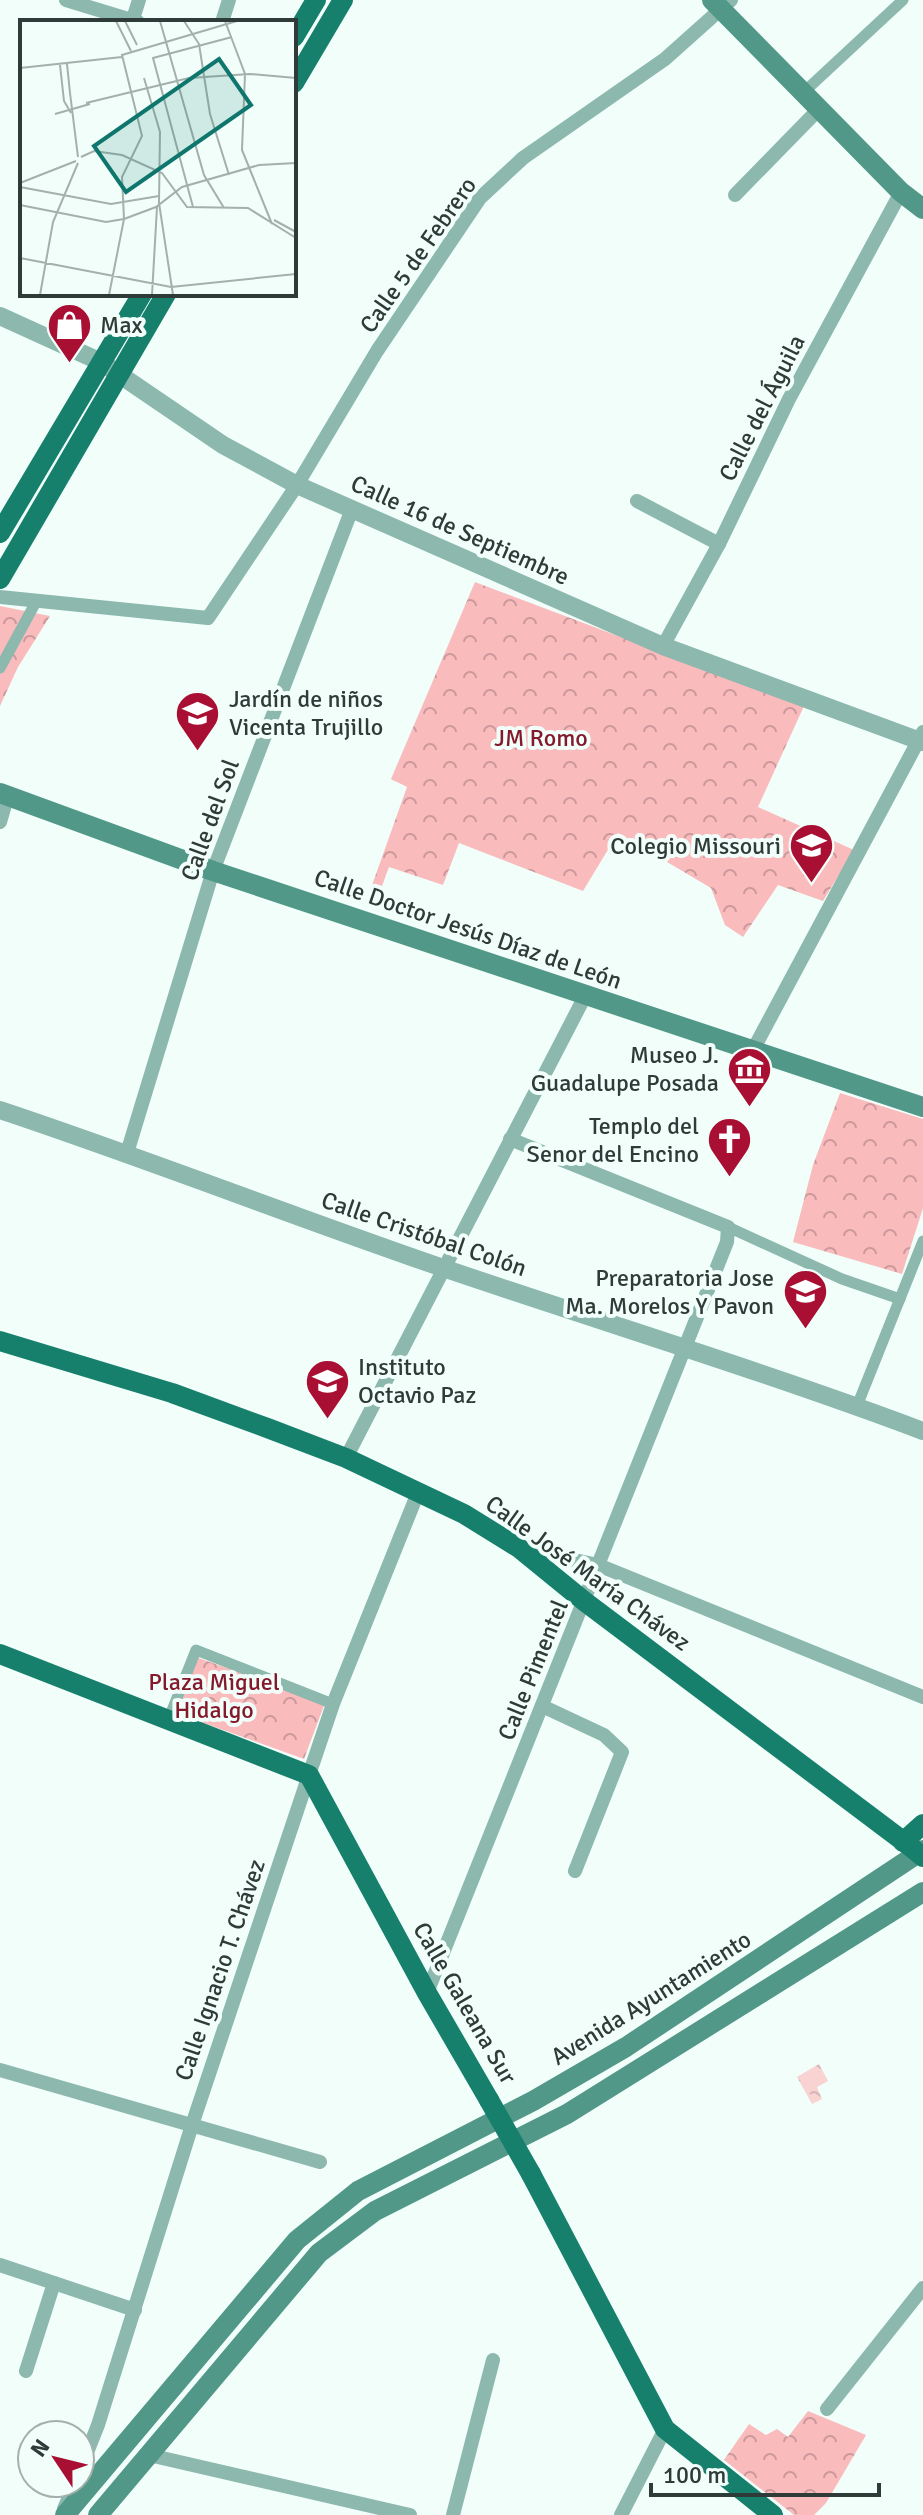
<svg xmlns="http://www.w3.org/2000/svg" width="923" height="2515" font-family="Signika,sans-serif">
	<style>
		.park { fill: url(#park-crowns) }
		.water { fill: url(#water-ripples) }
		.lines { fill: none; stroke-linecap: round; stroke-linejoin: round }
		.pedestrian { stroke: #8cb8ad; stroke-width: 11 }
		.minor { stroke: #8cb8ad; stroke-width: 14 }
		.tertiary { stroke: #8cb8ad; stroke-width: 18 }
		.secondary { stroke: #529888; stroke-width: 20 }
		.primary { stroke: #17806d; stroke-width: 20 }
		.primary-bridge { stroke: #17806d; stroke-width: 20 }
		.labels { text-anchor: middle; stroke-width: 8; stroke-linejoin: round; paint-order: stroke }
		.street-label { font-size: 24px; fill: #2e3b38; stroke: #f1fefa }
		.poi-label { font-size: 24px; fill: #2e3b38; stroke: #f1fefa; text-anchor: end }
		.park-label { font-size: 24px; fill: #84192b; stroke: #f1fefa }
		.inset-road { fill: none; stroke: #a3b0ac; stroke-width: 2 }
		.view { fill: #0f766e; fill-opacity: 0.15; stroke: #0f766e; stroke-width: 4 }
		.inset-edge { fill: none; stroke: #2e3b38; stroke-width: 4 }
	</style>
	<defs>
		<pattern id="park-crowns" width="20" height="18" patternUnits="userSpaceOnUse" patternTransform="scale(2)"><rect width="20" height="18" fill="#fabbbd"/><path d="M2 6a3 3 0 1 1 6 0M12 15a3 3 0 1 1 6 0" fill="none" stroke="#cb999b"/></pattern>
		<pattern id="water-ripples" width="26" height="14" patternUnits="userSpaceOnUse" patternTransform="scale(2)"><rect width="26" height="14" fill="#f9d2d2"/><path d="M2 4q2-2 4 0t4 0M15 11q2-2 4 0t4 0" fill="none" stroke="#d6b5b5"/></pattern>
	</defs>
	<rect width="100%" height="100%" fill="#f1fefa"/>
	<g class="park">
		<path d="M475,582l329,124 -46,101 96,43 -31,51 -45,-16 -35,52 -18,-12 -14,-37 -93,-55 -35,58 -124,-48 -16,42 -54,-18 -14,38 -9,-3 41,-115 -16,-8z"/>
		<path d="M0,606l50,10 -32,51 -18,39z"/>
		<path d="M840,1093l83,26v89l-21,66 -109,-32 20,-77z"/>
		<path d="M196,1657l129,46 -21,56 -128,-46z"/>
		<path d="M808,2411l58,24 -40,68 -12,12h-20l-70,-55 25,-36 17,11 11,-6 11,8z"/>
	</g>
	<path class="water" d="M819,2064l9,17 -11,6 5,12 -10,5 -15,-27z"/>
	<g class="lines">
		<g class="pedestrian">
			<path d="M804,92l99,-92"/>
			<path d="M0,668l37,-68"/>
			<path d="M728,1227l114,52 58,20"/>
			<path d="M857,1406l66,-165"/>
			<path d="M169,1718l27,-68 137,54"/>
		</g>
		<g class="minor">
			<path d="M66,0l72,22"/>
			<path d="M132,22l7,-22"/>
			<path d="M222,22l7,-22"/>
			<path d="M735,195l84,-86"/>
			<path d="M637,501l82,43"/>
			<path d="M0,597l208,21 89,-133 80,-134 103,-153 43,-40 142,-99 66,-59"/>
			<path d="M663,646l56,-102 70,-145 112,-207"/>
			<path d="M0,822l8,-27"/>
			<path d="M753,1050l170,-318"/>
			<path d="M127,1153l86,-282 139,-362"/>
			<path d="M346,1458l239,-462"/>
			<path d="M523,1549l75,16 325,132"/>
			<path d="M542,1706l62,29 18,17 -47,119"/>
			<path d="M427,1993l300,-751 1,-15 -218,-88"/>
			<path d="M0,2070l320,92"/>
			<path d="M0,2265l135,45"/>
			<path d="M26,2371l28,-88"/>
			<path d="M827,2409l96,-121"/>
			<path d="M149,2455l261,60"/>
			<path d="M80,2470l18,-45 94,-300 117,-350 24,-71 86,-214"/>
			<path d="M64,2509l11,-26"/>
			<path d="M453,2515l40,-155"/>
			<path d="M621,2515l44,-86"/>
		</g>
		<g class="tertiary">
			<path d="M0,316l101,46 122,83 74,40 366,161 260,96"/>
			<path d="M0,1110c150,50 297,108 446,159 159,54 320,103 477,162"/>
		</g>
		<g class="secondary">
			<path d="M712,0l189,192 22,17"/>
			<path d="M0,793l213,78 710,236"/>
			<path d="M65,2515l232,-275 61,-49 175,-90 93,-54 297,-197"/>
			<path d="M98,2515l221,-262 56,-42 192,-97 356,-222"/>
		</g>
		<g class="primary">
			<path d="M294,37l22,-37"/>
			<path d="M294,83l49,-83"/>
			<path d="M0,533l142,-239"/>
			<path d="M0,579l166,-285"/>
			<path d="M0,1341l172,52 98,36 76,29 118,56 55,34 65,53 323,243"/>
			<path d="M0,1654l309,121 118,218 62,107"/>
			<path d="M903,1842l20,-18"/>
			<path d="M531,2174l134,255 108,86"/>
		</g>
		<g class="primary-bridge">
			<path d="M907,1844l16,13"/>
			<path d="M489,2100l42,74"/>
		</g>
	</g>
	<defs>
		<symbol id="shop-pin" viewBox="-11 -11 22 30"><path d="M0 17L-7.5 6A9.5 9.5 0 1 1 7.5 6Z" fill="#a80f33" stroke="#f1fefa"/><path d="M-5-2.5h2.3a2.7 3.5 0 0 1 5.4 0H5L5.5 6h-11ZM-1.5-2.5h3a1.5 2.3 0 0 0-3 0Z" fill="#fff"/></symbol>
		<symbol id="school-pin" viewBox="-11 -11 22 30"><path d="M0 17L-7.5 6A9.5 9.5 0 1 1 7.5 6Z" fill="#a80f33" stroke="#f1fefa"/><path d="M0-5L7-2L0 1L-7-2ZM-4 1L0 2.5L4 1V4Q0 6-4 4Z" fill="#fff"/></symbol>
		<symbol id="museum-pin" viewBox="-11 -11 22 30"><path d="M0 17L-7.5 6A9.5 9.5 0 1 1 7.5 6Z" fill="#a80f33" stroke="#f1fefa"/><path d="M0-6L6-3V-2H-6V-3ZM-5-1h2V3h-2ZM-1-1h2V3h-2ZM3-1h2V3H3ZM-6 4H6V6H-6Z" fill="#fff"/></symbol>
		<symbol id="church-pin" viewBox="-11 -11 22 30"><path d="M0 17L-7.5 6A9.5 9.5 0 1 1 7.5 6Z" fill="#a80f33" stroke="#f1fefa"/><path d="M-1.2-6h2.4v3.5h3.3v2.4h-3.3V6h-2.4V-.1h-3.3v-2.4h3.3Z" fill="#fff"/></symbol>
		<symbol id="university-pin" viewBox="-11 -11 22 30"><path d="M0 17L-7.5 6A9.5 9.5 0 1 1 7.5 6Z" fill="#a80f33" stroke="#f1fefa"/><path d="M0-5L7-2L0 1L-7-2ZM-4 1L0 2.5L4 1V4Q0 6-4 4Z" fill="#fff"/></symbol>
	</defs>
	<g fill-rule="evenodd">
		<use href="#shop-pin" x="44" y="300" width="51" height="69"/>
		<use href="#school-pin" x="172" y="688" width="51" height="69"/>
		<use href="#school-pin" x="786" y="820" width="51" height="69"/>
		<use href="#museum-pin" x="724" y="1044" width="51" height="69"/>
		<use href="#church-pin" x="704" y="1114" width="51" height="69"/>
		<use href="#university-pin" x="780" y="1266" width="51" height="69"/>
		<use href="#university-pin" x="302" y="1356" width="51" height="69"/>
	</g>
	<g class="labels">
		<g class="street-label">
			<text transform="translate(418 255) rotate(-55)" y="8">Calle 5 de Febrero</text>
			<text transform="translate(762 408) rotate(-63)" y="8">Calle del Águila</text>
			<text transform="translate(460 530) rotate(24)" y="8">Calle 16 de Septiembre</text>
			<text transform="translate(210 820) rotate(-70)" y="8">Calle del Sol</text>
			<text transform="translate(468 929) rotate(19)" y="8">Calle Doctor Jesús Díaz de León</text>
			<text transform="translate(424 1234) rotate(19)" y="8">Calle Cristóbal Colón</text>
			<text transform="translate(588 1573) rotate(36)" y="8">Calle José María Chávez</text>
			<text transform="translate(533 1670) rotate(-68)" y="8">Calle Pimentel</text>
			<text transform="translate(220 1970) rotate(-71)" y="8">Calle Ignacio T. Chávez</text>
			<text transform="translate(651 1998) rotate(-32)" y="8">Avenida Ayuntamiento</text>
			<text transform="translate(465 2003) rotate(60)" y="8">Calle Galeana Sur</text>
		</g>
		<g class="poi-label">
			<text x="100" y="333" text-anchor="start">Max</text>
			<text x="229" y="707" text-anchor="start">Jardín de niños<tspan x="229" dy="28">Vicenta Trujillo</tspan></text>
			<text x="781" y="854">Colegio Missouri</text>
			<text x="719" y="1063">Museo J.<tspan x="719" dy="28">Guadalupe Posada</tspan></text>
			<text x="699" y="1134">Templo del<tspan x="699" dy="28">Senor del Encino</tspan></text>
			<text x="774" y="1286">Preparatoria Jose<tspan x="774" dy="28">Ma. Morelos Y Pavon</tspan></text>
			<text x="358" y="1375" text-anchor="start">Instituto<tspan x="358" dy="28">Octavio Paz</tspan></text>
		</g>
		<g class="park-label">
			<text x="541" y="746">JM Romo</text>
			<text x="214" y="1690">Plaza Miguel<tspan x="214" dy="28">Hidalgo</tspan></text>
		</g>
	</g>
	<g transform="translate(20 20)">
		<rect width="276" height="276" fill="#f1fefa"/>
		<path class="inset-road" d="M96,1l15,30M105,1l12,24M140,1l44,154 20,33M164,1l15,23 11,70 19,61M205,1l20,53 -3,76 30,74M217,1l-115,34 20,81 -20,41 2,42 32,-12 26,-20 77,-22 37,-2M47,44l3,29M40,45l4,36 7,12M0,48l102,-11M124,58l16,54 -1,71 14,92M50,73l8,64M66,83l103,-25 61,-4 46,4M35,94l35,-10M61,137l13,-6 28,4 40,18 25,34 61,1 48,30M0,163l56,-22M0,167l91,17 48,-8M0,185l86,17 18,-3 -15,76M173,187l-40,-149 79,-21M254,200l22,12M0,238l151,29 125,-13M20,275l13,-73 25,-59M132,275l5,-88"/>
		<path class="view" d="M199,39l32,46 -125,87 -32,-46z"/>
		<rect width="276" height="276" class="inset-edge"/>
	</g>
	<g transform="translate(56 2459) rotate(305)"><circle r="38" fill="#f1fefa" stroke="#a3b0ac" stroke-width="2"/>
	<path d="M0-6L14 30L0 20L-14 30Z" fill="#a80f33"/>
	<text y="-12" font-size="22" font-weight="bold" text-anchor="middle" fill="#2e3b38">N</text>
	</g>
	<path d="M651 2483v12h228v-12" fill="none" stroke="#2e3b38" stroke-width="4"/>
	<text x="663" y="2483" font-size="24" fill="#2e3b38" stroke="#f1fefa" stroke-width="6" paint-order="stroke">100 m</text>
</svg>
